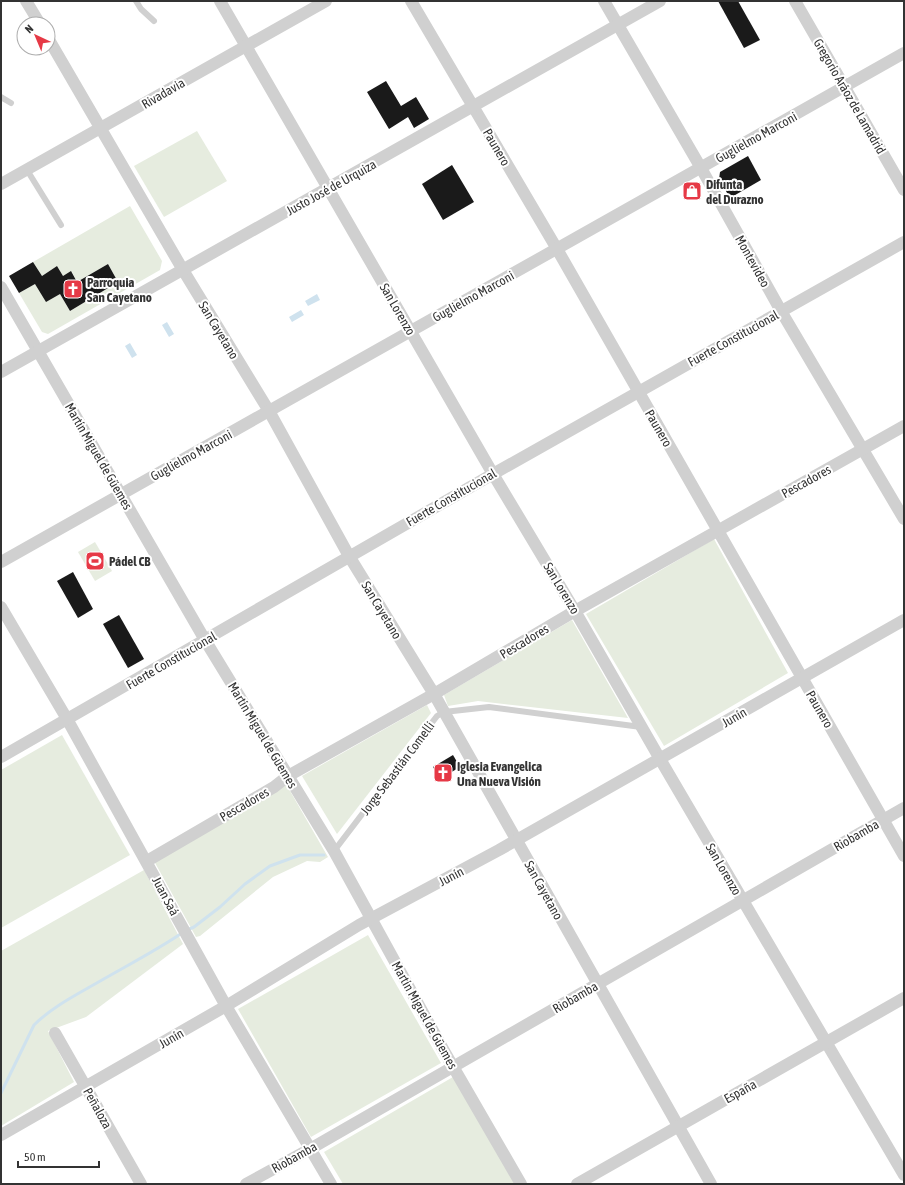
<svg xmlns="http://www.w3.org/2000/svg" width="905" height="1185" font-family="'Asap Condensed',sans-serif">
	<style>
		.green { fill: #e6ecdf }
		.water { fill: #cfe2ee }
		.lines { fill: none; stroke-linecap: round; stroke-linejoin: round }
		.stream { stroke: #cfe2ee; stroke-width: 3 }
		.building { fill: #1a1a1a }
		.service { stroke: #d0d0d0; stroke-width: 6 }
		.minor { stroke: #d0d0d0; stroke-width: 12 }
		.labels { text-anchor: middle; stroke-width: 4; stroke-linejoin: round; paint-order: stroke }
		.street-label { font-size: 13px; fill: #333; stroke: #fff }
		.poi-label { font-size: 13px; font-weight: bold; fill: #333; stroke: #fff; text-anchor: start }
	</style>
	<rect width="100%" height="100%" fill="#fff"/>
	<g class="green">
		<path d="M197,131l30,50 -63,36 -30,-51z"/>
		<path d="M130,206l32,55 -2,9 -112,64 -6,-2 -23,-39 16,-9 25,10 10,17 48,-29 -10,-18 -31,18 -5,-10 -9,4 -6,-10 -15,10 -9,-14z"/>
		<path d="M714,539l74,134 -124,73 -78,-132z"/>
		<path d="M95,542l17,29 -17,10 -17,-29z"/>
		<path d="M572,620l56,98 -150,-17 -30,5 -4,-11z"/>
		<path d="M427,705l4,8 -94,121 -35,-58z"/>
		<path d="M62,735l68,120 -129,73v-158z"/>
		<path d="M286,784l42,73 -8,5 -13,-1 -34,16 -73,59 -4,1 -42,-76z"/>
		<path d="M144,870l39,74 -97,73 -38,14 26,51 -73,44v-175z"/>
		<path d="M368,935l73,128 -130,74 -73,-128z"/>
		<path d="M453,1077l63,107h-173l-19,-32z"/>
	</g>
	<g class="water">
		<path d="M317,294l3,6 -12,6 -3,-5z"/>
		<path d="M301,310l3,5 -12,7 -3,-5z"/>
		<path d="M167,322l7,12 -5,3 -7,-12z"/>
		<path d="M130,343l7,12 -5,3 -7,-12z"/>
	</g>
	<g class="lines">
		<g class="stream">
			<path d="M187,930l7,-3 26,-20 25,-23 25,-18 30,-11h24"/>
			<path d="M1,1093l33,-68c17,-17 40,-29 61,-41 29,-17 59,-32 87,-51"/>
		</g>
	</g>
	<g class="building">
		<path d="M718,1h20l22,39 -16,8z"/>
		<path d="M386,81l15,25 15,-9 13,22 -15,9 -6,-11 -19,12 -22,-37z"/>
		<path d="M748,156l13,24 -31,18 -11,-19 1,-7z"/>
		<path d="M452,165l22,37 -31,18 -21,-36z"/>
		<path d="M33,262l9,14 15,-10 6,10 8,-5 6,11 31,-18 10,18 -48,29 -10,-17 -14,8 -11,-18 -16,9 -10,-17z"/>
		<path d="M73,572l20,37 -15,9 -21,-37z"/>
		<path d="M119,615l25,44 -16,9 -25,-44z"/>
		<path d="M453,755l7,12 -20,12 -7,-12z"/>
	</g>
	<g class="lines">
		<g class="service">
			<path d="M136,1l5,8 13,12"/>
			<path d="M1,97l10,6"/>
			<path d="M27,170l34,55"/>
			<path d="M334,851l103,-135 7,-4 45,-5 152,20"/>
		</g>
		<g class="minor">
			<path d="M26,1l14,23"/>
			<path d="M220,1l273,473 82,137 85,148 244,416"/>
			<path d="M411,1l146,248 347,607"/>
			<path d="M604,1l97,167 80,143 123,208"/>
			<path d="M795,1l109,189"/>
			<path d="M48,38l135,232 86,141 80,145 85,138 277,490"/>
			<path d="M1,184l325,-183"/>
			<path d="M1,287l204,353 129,211 110,200 77,133"/>
			<path d="M1,372l659,-371"/>
			<path d="M1,562l903,-509"/>
			<path d="M1,607l66,112 159,287 105,178"/>
			<path d="M1,757l492,-283 411,-232"/>
			<path d="M147,861l127,-74 14,-11 146,-82 141,-83 329,-185"/>
			<path d="M55,1033l86,151"/>
			<path d="M1,1135l225,-129 133,-81 140,-75 405,-230"/>
			<path d="M246,1184l64,-35 594,-341"/>
			<path d="M577,1184l327,-186"/>
		</g>
	</g>
	<defs>
		<symbol id="shop-square" viewBox="-11 -11 22 22"><rect x="-9" y="-9" width="18" height="18" rx="4" fill="#e63946" stroke="#fff"/><path d="M-5-2.5h2.3a2.7 3.5 0 0 1 5.4 0H5L5.5 6h-11ZM-1.5-2.5h3a1.5 2.3 0 0 0-3 0Z" fill="#fff"/></symbol>
		<symbol id="church-square" viewBox="-11 -11 22 22"><rect x="-9" y="-9" width="18" height="18" rx="4" fill="#e63946" stroke="#fff"/><path d="M-1.2-6h2.4v3.5h3.3v2.4h-3.3V6h-2.4V-.1h-3.3v-2.4h3.3Z" fill="#fff"/></symbol>
		<symbol id="stadium-square" viewBox="-11 -11 22 22"><rect x="-9" y="-9" width="18" height="18" rx="4" fill="#e63946" stroke="#fff"/><path d="M0-5a6.5 5 0 1 0 0 10a6.5 5 0 1 0 0-10ZM-3.5-1.8h7v3.6h-7Z" fill="#fff"/></symbol>
	</defs>
	<g fill-rule="evenodd">
		<use href="#shop-square" x="681" y="180" width="22" height="22"/>
		<use href="#church-square" x="62" y="278" width="22" height="22"/>
		<use href="#stadium-square" x="84" y="550" width="22" height="22"/>
		<use href="#church-square" x="432" y="762" width="22" height="22"/>
	</g>
	<g class="labels">
		<g class="street-label">
			<text transform="translate(163 93) rotate(-30)" y="5">Rivadavia</text>
			<text transform="translate(850 96) rotate(60)" y="5">Gregorio Aráoz de Lamadrid</text>
			<text transform="translate(756 137) rotate(-29)" y="5">Guglielmo Marconi</text>
			<text transform="translate(497 147) rotate(60)" y="5">Paunero</text>
			<text transform="translate(331 187) rotate(-29)" y="5">Justo José de Urquiza</text>
			<text transform="translate(753 261) rotate(61)" y="5">Montevideo</text>
			<text transform="translate(473 296) rotate(-29)" y="5">Guglielmo Marconi</text>
			<text transform="translate(398 309) rotate(60)" y="5">San Lorenzo</text>
			<text transform="translate(219 330) rotate(59)" y="5">San Cayetano</text>
			<text transform="translate(733 338) rotate(-29)" y="5">Fuerte Constitucional</text>
			<text transform="translate(659 428) rotate(60)" y="5">Paunero</text>
			<text transform="translate(191 455) rotate(-29)" y="5">Guglielmo Marconi</text>
			<text transform="translate(99 456) rotate(60)" y="5">Martín Miguel de Güemes</text>
			<text transform="translate(806 481) rotate(-29)" y="5">Pescadores</text>
			<text transform="translate(451 497) rotate(-30)" y="5">Fuerte Constitucional</text>
			<text transform="translate(562 588) rotate(59)" y="5">San Lorenzo</text>
			<text transform="translate(382 610) rotate(59)" y="5">San Cayetano</text>
			<text transform="translate(524 641) rotate(-31)" y="5">Pescadores</text>
			<text transform="translate(171 660) rotate(-30)" y="5">Fuerte Constitucional</text>
			<text transform="translate(820 709) rotate(60)" y="5">Paunero</text>
			<text transform="translate(734 717) rotate(-30)" y="5">Junín</text>
			<text transform="translate(263 735) rotate(59)" y="5">Martín Miguel de Güemes</text>
			<text transform="translate(397 768) rotate(-53)" y="5">Jorge Sebastián Comelli</text>
			<text transform="translate(244 804) rotate(-30)" y="5">Pescadores</text>
			<text transform="translate(856 835) rotate(-30)" y="5">Riobamba</text>
			<text transform="translate(724 869) rotate(60)" y="5">San Lorenzo</text>
			<text transform="translate(451 876) rotate(-28)" y="5">Junín</text>
			<text transform="translate(544 890) rotate(61)" y="5">San Cayetano</text>
			<text transform="translate(166 896) rotate(62)" y="5">Juan Saá</text>
			<text transform="translate(575 997) rotate(-30)" y="5">Riobamba</text>
			<text transform="translate(425 1015) rotate(61)" y="5">Martín Miguel de Güemes</text>
			<text transform="translate(171 1038) rotate(-30)" y="5">Junín</text>
			<text transform="translate(740 1091) rotate(-29)" y="5">España</text>
			<text transform="translate(98 1108) rotate(61)" y="5">Peñaloza</text>
			<text transform="translate(294 1157) rotate(-29)" y="5">Riobamba</text>
		</g>
		<g class="poi-label">
			<text x="706" y="189">Difunta<tspan x="706" dy="15">del Durazno</tspan></text>
			<text x="87" y="287">Parroquia<tspan x="87" dy="15">San Cayetano</tspan></text>
			<text x="109" y="566">Pádel CB</text>
			<text x="457" y="771">Iglesia Evangelica<tspan x="457" dy="15">Una Nueva Visión</tspan></text>
		</g>
	</g>
	<rect width="905" height="1185" fill="none" stroke="#333333" stroke-width="4"/>
	<g transform="translate(36 36) rotate(316)"><circle r="19" fill="#ffffff" stroke="#adadad"/>
	<path d="M0-3L7 15L0 10L-7 15Z" fill="#e63946"/>
	<text y="-6" font-size="11" font-weight="bold" text-anchor="middle" fill="#333333">N</text>
	</g>
	<path d="M18 1161v6h81v-6" fill="none" stroke="#333333" stroke-width="2"/>
	<text x="24" y="1161" font-size="12" fill="#333333" stroke="#ffffff" stroke-width="3" paint-order="stroke">50 m</text>
</svg>
